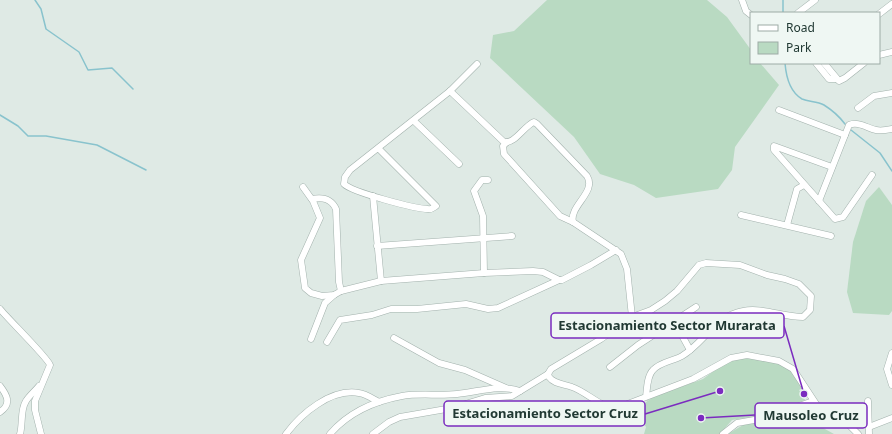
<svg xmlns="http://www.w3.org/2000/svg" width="892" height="434" font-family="'Noto Sans',sans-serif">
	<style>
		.green { fill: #b9dac2 }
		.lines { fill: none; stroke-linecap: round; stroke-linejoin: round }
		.stream { stroke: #89c3cd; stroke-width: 1.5 }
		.street-casing { stroke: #a2b1ac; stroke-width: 7 }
		.street { stroke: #fff; stroke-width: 6 }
		.leader { fill: none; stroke: #7b2cbf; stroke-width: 1.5 }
		.callout-dot { fill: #7b2cbf; stroke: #eff7f3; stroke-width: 1.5 }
		.callout { fill: #eff7f3; stroke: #7b2cbf; stroke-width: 1.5 }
		.callout-label { font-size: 13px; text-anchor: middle; font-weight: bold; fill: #213933 }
	</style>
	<rect width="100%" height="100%" fill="#dfeae5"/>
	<g class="green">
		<path d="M547,0h160l20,17 24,33v13h9l19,22 -44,62 -3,23 -14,19 -62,9 -22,-13 -34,-11 -26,-37 -84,-79 3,-23 21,-4z"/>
		<path d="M879,187l13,18v106l-3,4 -36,-2 -6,-21 6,-50 13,-41z"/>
		<path d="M749,358l28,5 14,6 12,19 -4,2 6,10 -36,14 -37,6 -12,14h-76l2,-7 -11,-17 18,-13 50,-18 20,-15 14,-5z"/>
		<path d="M805,407l9,16 20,11h-106l15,-9z"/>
	</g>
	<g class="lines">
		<g class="stream">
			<path d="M35,0l6,9 5,20 33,23 9,18 24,-2 21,21"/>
			<path d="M783,13v-13"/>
			<path d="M785,63c1,13 5,29 17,36 7,3 15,2 22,6 8,5 15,11 21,19"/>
			<path d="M0,115l18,11 10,10h18l51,9 49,25"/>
			<path d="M851,130l29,23 12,18"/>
		</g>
		<defs>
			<g id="street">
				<path d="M742,0l4,11 5,4"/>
				<path d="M798,13l17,-13"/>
				<path d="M879,14l13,-10"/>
				<path d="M879,55l13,-3"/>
				<path d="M816,63l13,16h7"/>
				<path d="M824,63l15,18 6,-3 19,-15"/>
				<path d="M450,91l54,51c11,2 20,-16 30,-20l3,2 50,52c10,16 -18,30 -14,46l48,32 6,15 5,48"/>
				<path d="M858,108l16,-12 18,-3"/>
				<path d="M779,110l66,25"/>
				<path d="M414,121l45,43"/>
				<path d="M507,142l-4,4 1,8 56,62 13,6"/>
				<path d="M378,148l58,58c-3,2 -5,4 -8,3 -13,0 -76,-17 -84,-25l1,-7 5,-7 100,-79 27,-27"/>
				<path d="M832,167l-58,-21v4l61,69 8,-2 29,-42"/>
				<path d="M303,187l10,14 7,17 -19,42 4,28 6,5 11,3 12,-1 7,-4 40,-10 103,-8 49,-2 10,1 16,8h3l29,-15 25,-15"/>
				<path d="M373,196l8,85"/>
				<path d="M312,199c10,-2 19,-1 24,10l3,73 2,9"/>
				<path d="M819,201l30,-76c9,-4 18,3 27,5 5,1 11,0 16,-1"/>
				<path d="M741,215l90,21"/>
				<path d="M787,225l10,-36 7,-4"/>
				<path d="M377,246l135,-10"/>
				<path d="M484,273l-1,-57 -9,-25 8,-11h6"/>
				<path d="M0,309c8,10 48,49 50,56l-15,36v9l6,24"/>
				<path d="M674,321l16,29"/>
				<path d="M394,338l45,25 26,7 41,18"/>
				<path d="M311,339l14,-36 9,-8"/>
				<path d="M327,342l13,-22 32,-5 19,-6h26l49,-5 22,5 10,-1 61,-28"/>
				<path d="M892,353l-5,16 5,16"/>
				<path d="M610,367l28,-22 58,-38"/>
				<path d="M0,386c7,9 12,18 0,26"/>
				<path d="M646,397c1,-8 1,-21 7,-27 7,-8 20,-9 29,-14 22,-13 33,-40 61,-45 19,-4 40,6 60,6l7,-7 1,-14 -12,-12 -14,-5 -18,-4 -27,-10 -34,-2 -7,2 -22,26 -12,10 -14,9 -19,7 -31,22 -50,30 -3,5 1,3c5,7 15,7 23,10 15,5 30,22 45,21l76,-29 38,-21 16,-3 32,6 14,8 25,38 30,17 10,10"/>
				<path d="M868,401l1,33"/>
				<path d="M869,427l23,-9"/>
				<path d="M20,434c3,-10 0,-24 6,-33 3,-5 9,-10 13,-15"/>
				<path d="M286,434c15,-20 45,-46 73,-41 7,1 14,6 20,9"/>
				<path d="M330,434c18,-21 45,-33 72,-38 17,-3 37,0 55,-2 21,-2 43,-10 63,-3"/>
				<path d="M373,434l16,-12 11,-5 52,-9 33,-10 27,-2 36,-22"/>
				<path d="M723,434l14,-11 28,-5 48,-17"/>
			</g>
		</defs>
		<use href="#street" class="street-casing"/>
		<use href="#street" class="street"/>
	</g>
	<path class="leader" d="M804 394L784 326M720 391L645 414M701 418L755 415"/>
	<g class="callout-dot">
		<circle cx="804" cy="394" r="4"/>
		<circle cx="720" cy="391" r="4"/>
		<circle cx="701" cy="418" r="4"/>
	</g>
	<g class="callout">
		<rect x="551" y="313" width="233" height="25" rx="4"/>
		<rect x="444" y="401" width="201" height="25" rx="4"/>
		<rect x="755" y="403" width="112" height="25" rx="4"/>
	</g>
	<g class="callout-label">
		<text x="667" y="330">Estacionamiento Sector Murarata</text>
		<text x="545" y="418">Estacionamiento Sector Cruz</text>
		<text x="811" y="420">Mausoleo Cruz</text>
	</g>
	<rect x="750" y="12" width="130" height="52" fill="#eff7f3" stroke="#9daba6"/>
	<rect x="758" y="25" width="20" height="6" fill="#ffffff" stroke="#9daba6"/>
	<text x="786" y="32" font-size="12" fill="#213933">Road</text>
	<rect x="758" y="42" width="20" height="12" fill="#b9dac2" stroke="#9daba6"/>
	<text x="786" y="52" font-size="12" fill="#213933">Park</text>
</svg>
